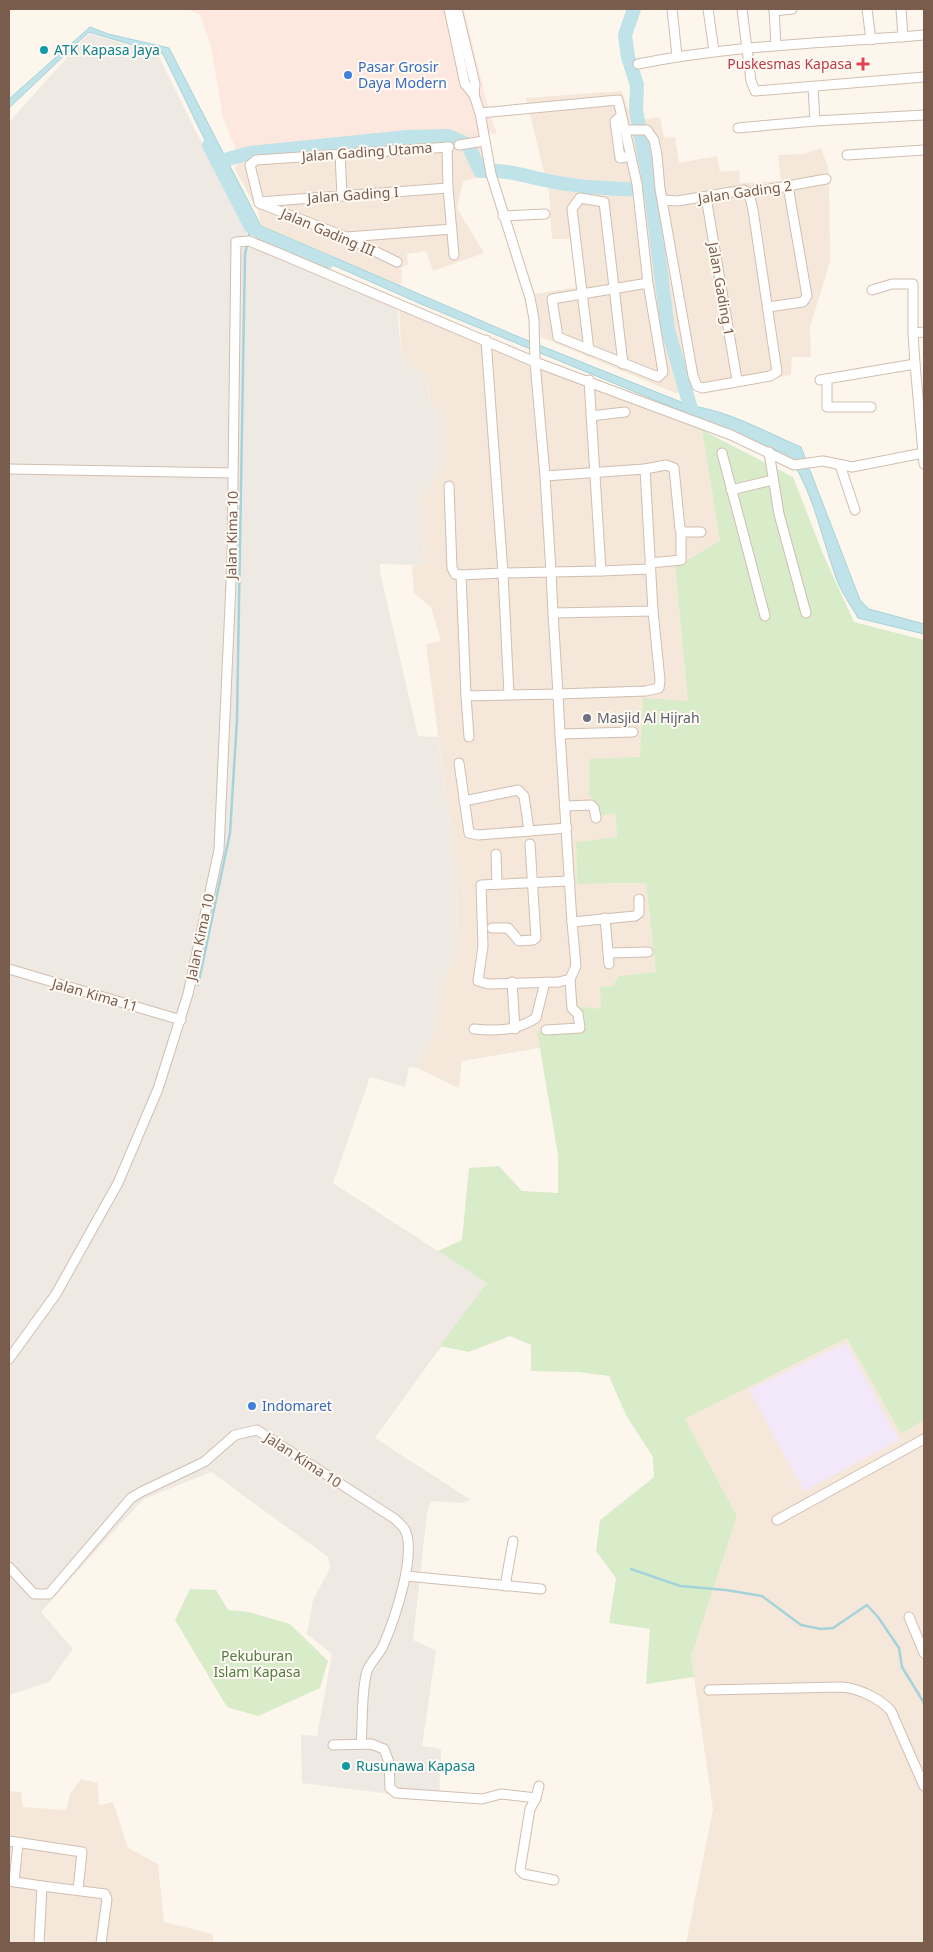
<svg xmlns="http://www.w3.org/2000/svg" width="933" height="1952" font-family="'Noto Sans',sans-serif">
	<style>
		.residential { fill: #f5e8da }
		.commercial { fill: #fde8e0 }
		.industrial { fill: #efe9e4 }
		.education { fill: #f3e8fa }
		.green { fill: #d8ecc9 }
		.water { fill: #bfe3e8; stroke: #a5d3da }
		.lines { fill: none; stroke-linecap: round; stroke-linejoin: round }
		.stream { stroke: #a5d3da; stroke-width: 2.5 }
		.river { stroke: #bfe3e8; stroke-width: 14 }
		.street-casing { stroke: #d1beb0; stroke-width: 11 }
		.street { stroke: #fff; stroke-width: 9 }
		.culture-dot { fill: #0f9aa8; stroke: #fffaf3; stroke-width: 2 }
		.health-dot { fill: #e0444e; stroke: #fffaf3; stroke-width: 2 }
		.shop-dot { fill: #3f7fe0; stroke: #fffaf3; stroke-width: 2 }
		.worship-dot { fill: #6b7280; stroke: #fffaf3; stroke-width: 2 }
		.labels { text-anchor: middle; stroke-width: 4; stroke-linejoin: round; paint-order: stroke }
		.culture-label { font-size: 14px; fill: #0d838f; stroke: #fffaf3; text-anchor: start }
		.health-label { font-size: 14px; fill: #be3a42; stroke: #fffaf3; text-anchor: end }
		.shop-label { font-size: 14px; fill: #366cbe; stroke: #fffaf3; text-anchor: start }
		.street-label { font-size: 14px; fill: #7a5c4d; stroke: #fffaf3 }
		.worship-label { font-size: 14px; fill: #5b616d; stroke: #fffaf3; text-anchor: start }
		.park-label { font-size: 14px; fill: #537a41; stroke: #fffaf3 }
	</style>
	<rect width="100%" height="100%" fill="#fdf6ec"/>
	<g class="residential">
		<path d="M622,91l10,30 28,-4 4,21 11,-1 4,26 38,-7 3,16 19,-2 1,13 41,-2 -3,-26 25,-1 18,-6 8,23 1,91 -20,65 1,30h-19l-1,18 -116,18 -134,-56 -6,-43 42,-7 -3,-48h-22l-3,-47 -23,-94z"/>
		<path d="M475,118l13,57 -25,6 -6,27 27,45 -51,18 -7,-20 -19,3 1,10 -7,4 1,14 -3,4 -138,-60 -3,-15 -24,-43 9,-10 15,-3 183,-16 20,-9z"/>
		<path d="M399,304l169,65 134,61 18,112 -45,25 13,134 -48,56 -25,56 2,24 -41,6 1,41 69,-1 10,89 -38,4 -16,33 -24,21 -41,1 3,17 -78,13 -3,27 -42,-20 18,-36 6,-47 16,-35 -1,-79 -30,-227 15,-3 -10,-34 -17,-14 -2,-28h9l3,-10 -3,-56 22,-36 -19,-92h-12l-11,-20z"/>
		<path d="M847,1338l54,96 23,-14v523h-238l27,-133 -22,-153 46,-141 -52,-97z"/>
		<path d="M81,1779l17,4 1,22 14,-3 15,46 30,16 6,58 49,12v9h-204v-152l12,1 2,15 43,3 4,-16z"/>
	</g>
	<path class="commercial" d="M187,9h277l23,94 10,31 -42,-2 -219,18 -13,-32 -12,-72 -11,-31z"/>
	<path class="industrial" d="M89,33l69,22 96,193 143,59 4,44 11,20h12l6,32 13,10v50l-22,36 3,56 -3,10 -41,-1v8l38,164 20,1 18,134 1,79 -16,35 -6,47 -18,36 -8,-1 -4,20 -35,-10 -37,106 154,100 -112,155 96,62 -10,3 -30,-2 -4,12 -14,127 23,11 -14,95 19,3 -2,51 -137,-17 -1,-48 16,1 15,-82 -25,-20 6,-34 17,-32 -2,-11 -117,-85 -67,27 -20,21 -83,92 32,37 -24,33 -40,13v-1573z"/>
	<path class="education" d="M846,1343l53,97 -95,51 -55,-101z"/>
	<g class="green">
		<path d="M702,430l91,47 30,77 31,68 70,18v780l-23,14 -54,-96 -162,81 52,97 -46,141 3,20 -48,7 4,-55 -41,-6 7,-45 -20,-27 4,-31 54,-43 -1,-20 -27,-42 -17,-39 -31,-4 -47,-1v-26l-21,-9 -41,16 -29,-6 47,-63 -49,-32 24,-11 7,-72 30,-2 23,25 36,2v-38l-21,-124 41,-1 -4,-24 27,3 -1,-22 13,-1 5,-10 38,-4 -10,-89 -69,1 -1,-42 41,-5 -2,-24 -13,3 -13,-22v-35l51,-2 3,-59 45,3 -13,-134 45,-26z"/>
		<path d="M190,1589l26,1 12,20 21,2 41,12 38,37 -8,27 -62,28 -31,-9 -52,-87z"/>
	</g>
	<path class="water" d="M90,27l18,7 61,14 92,178 258,111 172,69c39,5 74,26 110,41l59,153 9,9 55,15v10l-66,-16c-6,-11 -14,-22 -19,-33 -16,-39 -26,-100 -53,-131l-365,-150 -167,-74 -53,-98 -38,-78 -74,-22 -80,76v-9z"/>
	<g class="lines">
		<g class="stream">
			<path d="M198,985l32,-152 7,-114 8,-465 6,-27"/>
			<path d="M631,1569l49,17 46,4 36,6 39,29 20,4 12,-1 34,-23 11,12 21,31 3,19 22,36"/>
		</g>
		<g class="river">
			<path d="M634,9l-9,26 3,22 9,28 -1,25 14,76 18,144 23,79"/>
			<path d="M209,145l42,82 19,11 57,24"/>
			<path d="M217,162l33,-9 157,-16 41,-1 20,9 12,26c26,-2 44,5 69,10 33,7 67,8 101,9"/>
		</g>
		<defs>
			<g id="street">
				<path d="M449,9l16,75 9,11 6,18 11,61 39,124 4,21 1,43 10,114 100,-7 8,142 -100,2 -2,-41 50,-1"/>
				<path d="M457,9l18,75 -1,11"/>
				<path d="M672,9l5,47"/>
				<path d="M708,9l6,42"/>
				<path d="M742,9l9,72 4,10 169,-14"/>
				<path d="M774,9l2,36"/>
				<path d="M867,9l4,31"/>
				<path d="M901,9l2,28"/>
				<path d="M774,11l18,-2"/>
				<path d="M638,64c94,-19 191,-21 286,-29"/>
				<path d="M480,113l138,-13 7,30h22l7,10 3,15 3,34 33,187 4,10 5,2 68,-12 7,-4 -24,-162 -4,-17"/>
				<path d="M620,117l-5,4 5,37 11,-2"/>
				<path d="M815,121l109,-6"/>
				<path d="M738,128l77,-7 -2,-34"/>
				<path d="M625,130l12,54 11,99 15,89 -5,5 -100,-40 -6,-38 96,-16"/>
				<path d="M459,145l25,-4"/>
				<path d="M447,147l1,41 6,67"/>
				<path d="M340,154l2,42"/>
				<path d="M847,155l77,-5"/>
				<path d="M706,197l31,183"/>
				<path d="M664,200l13,1 67,-11 5,3 77,-14"/>
				<path d="M259,202l-9,-37 6,-5 193,-13"/>
				<path d="M259,202l189,-14"/>
				<path d="M259,203l87,34 51,25"/>
				<path d="M503,216l42,-2"/>
				<path d="M347,237l105,-8"/>
				<path d="M872,290l20,-6h21v49"/>
				<path d="M768,307l35,-5 4,-6 -19,-110"/>
				<path d="M486,340l17,233 48,-1 -6,-96"/>
				<path d="M589,350l-17,-141 8,-11 24,4 19,162"/>
				<path d="M915,364l-2,-31 11,-1"/>
				<path d="M827,379v28h44"/>
				<path d="M589,380l12,191 49,-2"/>
				<path d="M820,380l95,-16 9,100"/>
				<path d="M591,416l34,-4"/>
				<path d="M769,452l10,62 27,99"/>
				<path d="M722,453l43,163"/>
				<path d="M840,465l15,45"/>
				<path d="M9,469l224,4"/>
				<path d="M645,469l21,-4 8,3 6,61 4,3h17"/>
				<path d="M449,486l3,82 3,6 6,1"/>
				<path d="M731,490l42,-10"/>
				<path d="M650,563l31,-3v-29"/>
				<path d="M553,613l5,81 88,-3 13,-3 1,-8 -7,-69"/>
				<path d="M509,695l-6,-122 -42,2 5,121 92,-2 2,40 73,-2"/>
				<path d="M466,696l3,41"/>
				<path d="M560,734l12,188 63,-6 4,-3v-14"/>
				<path d="M459,763l10,70 9,2 89,-7"/>
				<path d="M464,801l54,-11 6,6 5,35"/>
				<path d="M566,806l25,-1 3,3 2,10"/>
				<path d="M496,854l1,29"/>
				<path d="M570,881l-89,4 2,61 -5,35 10,3 71,-2 11,-3 6,-13 -4,-44"/>
				<path d="M605,918l4,46"/>
				<path d="M492,928h16l11,13 14,-1 3,-2 -6,-94"/>
				<path d="M608,953l40,-1"/>
				<path d="M9,969l172,51"/>
				<path d="M512,982l3,47"/>
				<path d="M474,1029c23,2 42,2 62,-11l9,-36"/>
				<path d="M546,1030l34,-2 -2,-14 -6,-6 -2,-29"/>
				<path d="M9,1359l47,-65 62,-111 40,-94 30,-95 31,-144 13,-290 4,-318 13,-1 34,14 252,107 196,73 63,30 29,-4 29,6 71,-14"/>
				<path d="M777,1520l147,-81"/>
				<path d="M9,1567l25,27h15l82,-96 10,-6 63,-30 31,-27 22,-5 138,89c4,4 8,7 10,11 12,25 -11,91 -22,116 -4,9 -12,15 -16,25 -6,21 -4,51 -6,73"/>
				<path d="M406,1576l135,13"/>
				<path d="M505,1586l8,-45"/>
				<path d="M909,1617l15,36"/>
				<path d="M709,1690l133,-3c16,1 39,12 49,24l33,75"/>
				<path d="M333,1745l38,-1 13,5 5,13 1,26 6,5 86,6 19,-5 35,4 3,-12"/>
				<path d="M536,1798l-6,11 -10,61 4,4 30,6"/>
				<path d="M9,1841l73,11 -4,38"/>
				<path d="M9,1881l33,5 -3,57"/>
				<path d="M14,1882l4,-39"/>
				<path d="M42,1886l63,8 2,5 -6,44"/>
			</g>
		</defs>
		<use href="#street" class="street-casing"/>
		<use href="#street" class="street"/>
	</g>
	<g class="culture-dot">
		<circle cx="44" cy="50" r="5"/>
		<circle cx="346" cy="1766" r="5"/>
	</g>
	<path class="health-dot" d="M860.5 56.5h5v5h5v5h-5v5h-5v-5h-5v-5h5z"/>
	<g class="shop-dot">
		<circle cx="348" cy="75" r="5"/>
		<circle cx="252" cy="1406" r="5"/>
	</g>
	<circle class="worship-dot" cx="587" cy="718" r="5"/>
	<g class="labels">
		<g class="culture-label">
			<text x="54" y="55">ATK Kapasa Jaya</text>
			<text x="356" y="1771">Rusunawa Kapasa</text>
		</g>
		<g class="health-label">
			<text x="852" y="69">Puskesmas Kapasa</text>
		</g>
		<g class="shop-label">
			<text x="358" y="72">Pasar Grosir<tspan x="358" dy="16">Daya Modern</tspan></text>
			<text x="262" y="1411">Indomaret</text>
		</g>
		<g class="street-label">
			<text transform="translate(367 152) rotate(-4)" y="5">Jalan Gading Utama</text>
			<text transform="translate(745 192) rotate(-8)" y="5">Jalan Gading 2</text>
			<text transform="translate(353 195) rotate(-4)" y="5">Jalan Gading I</text>
			<text transform="translate(328 232) rotate(23)" y="5">Jalan Gading III</text>
			<text transform="translate(721 289) rotate(80)" y="5">Jalan Gading 1</text>
			<text transform="translate(232 535) rotate(-89)" y="5">Jalan Kima 10</text>
			<text transform="translate(200 937) rotate(-78)" y="5">Jalan Kima 10</text>
			<text transform="translate(95 995) rotate(16)" y="5">Jalan Kima 11</text>
			<text transform="translate(303 1460) rotate(33)" y="5">Jalan Kima 10</text>
		</g>
		<g class="worship-label">
			<text x="597" y="723">Masjid Al Hijrah</text>
		</g>
		<g class="park-label">
			<text x="257" y="1661">Pekuburan<tspan x="257" dy="16">Islam Kapasa</tspan></text>
		</g>
	</g>
	<rect width="933" height="1952" fill="none" stroke="#7a5c4d" stroke-width="20"/>
</svg>
